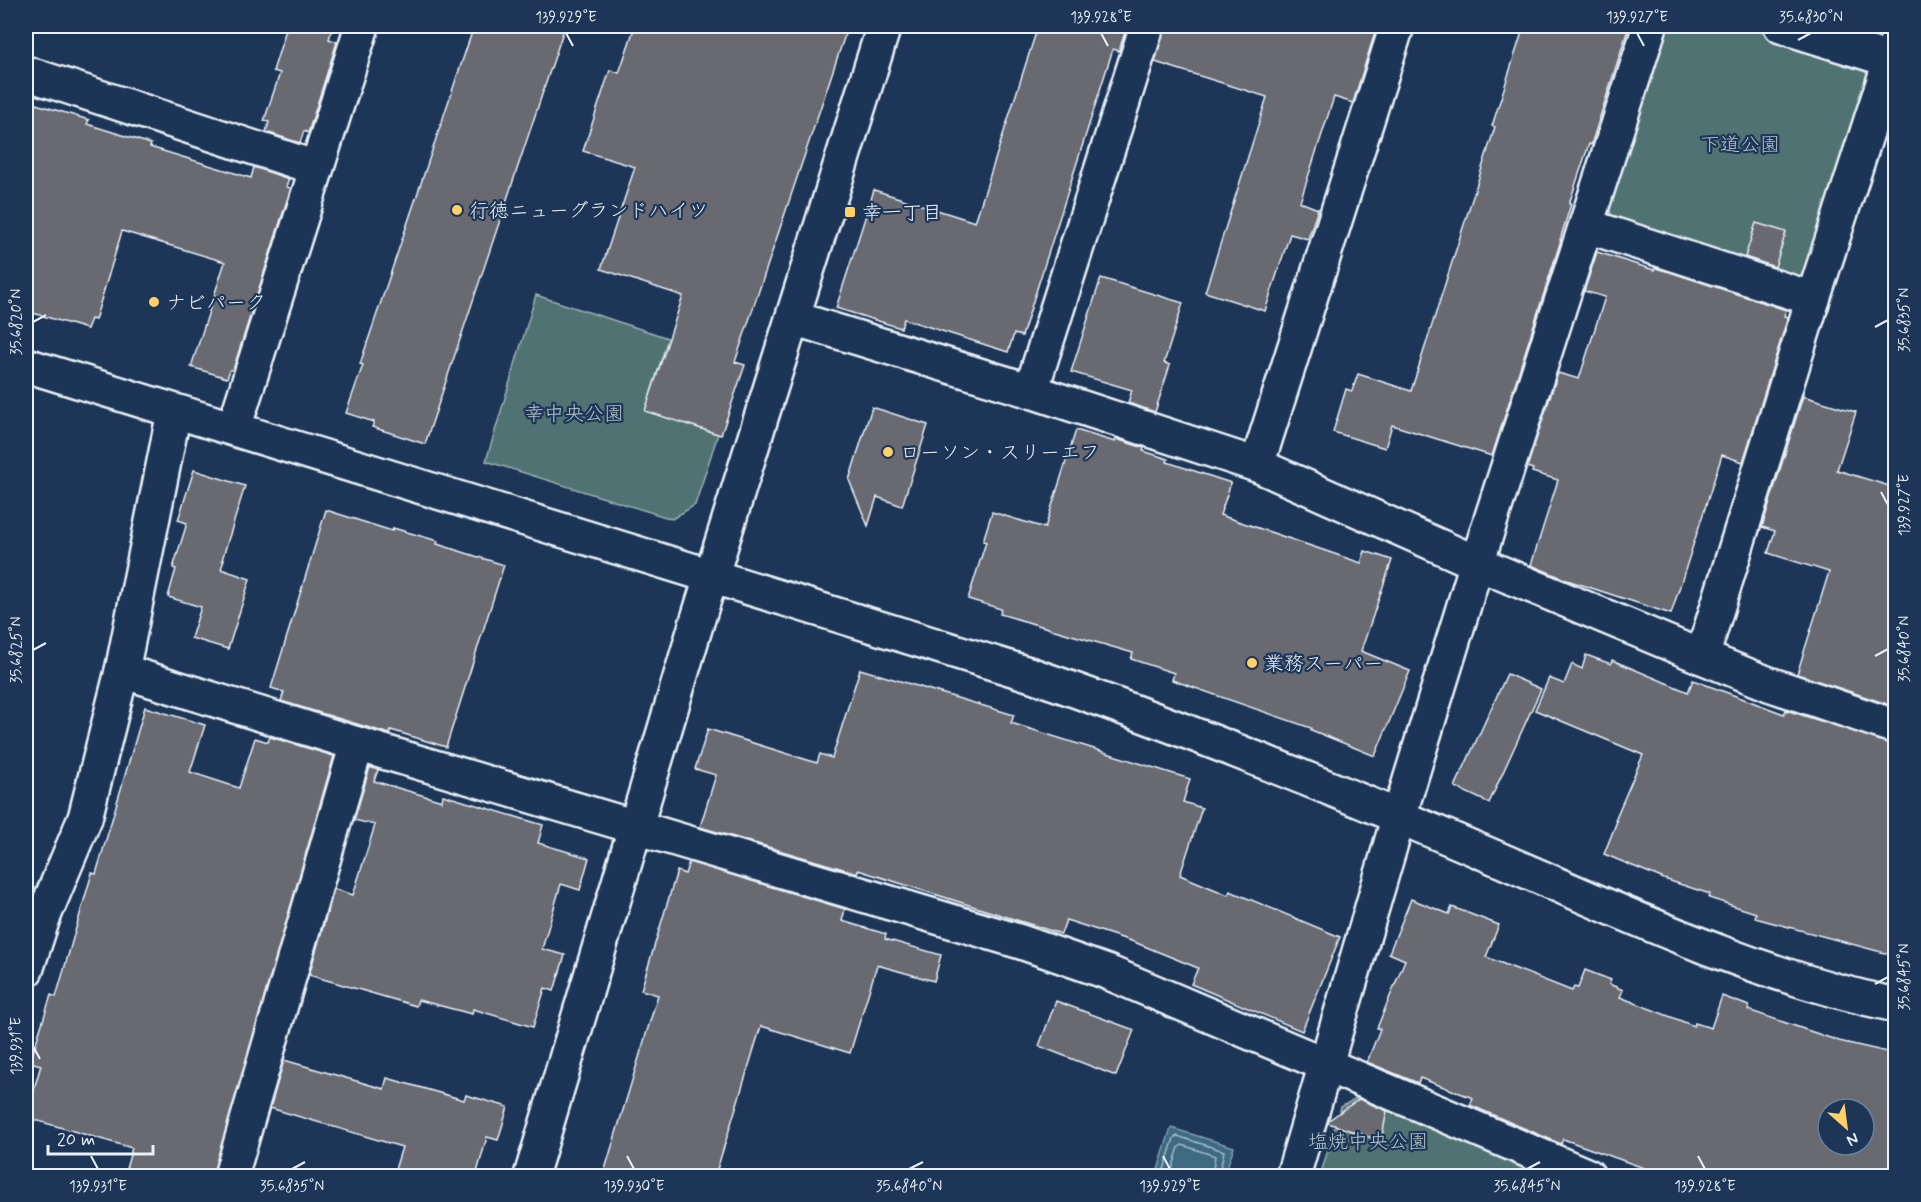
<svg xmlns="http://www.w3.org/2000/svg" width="1921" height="1202" font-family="Mynerve,'Klee One',sans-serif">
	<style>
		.green { fill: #517272; stroke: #9cb2b5; stroke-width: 1.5 }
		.water { fill: #3d6981; stroke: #819fb1; stroke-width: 1.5 }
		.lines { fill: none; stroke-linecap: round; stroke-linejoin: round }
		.shore { stroke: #a4bbc8; stroke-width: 1.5 }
		.building { fill: #676971; stroke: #e8f1f8; stroke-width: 1.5; fill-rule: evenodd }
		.street-casing { stroke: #e8f1f8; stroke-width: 38 }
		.secondary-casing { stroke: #e8f1f8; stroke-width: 38 }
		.street { stroke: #1d3557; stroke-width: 33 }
		.secondary { stroke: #1d3557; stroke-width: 33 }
		.ticks { fill: none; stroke: #e8f1f8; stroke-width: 2 }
		.poi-dot { fill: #ffd166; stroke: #1d3557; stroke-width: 2 }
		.labels { text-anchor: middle; stroke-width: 4.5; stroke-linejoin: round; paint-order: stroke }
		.park-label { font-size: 20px; fill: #b3c5c9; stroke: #1d3557 }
		.poi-label { font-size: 20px; fill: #e8f1f8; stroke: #1d3557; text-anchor: start }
		.neatline { fill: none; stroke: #e8f1f8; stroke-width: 2 }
		.ticks-label { font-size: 15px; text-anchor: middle; fill: #e8f1f8 }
	</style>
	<rect width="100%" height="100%" fill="#1d3557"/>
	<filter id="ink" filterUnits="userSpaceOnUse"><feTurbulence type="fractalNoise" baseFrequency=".0167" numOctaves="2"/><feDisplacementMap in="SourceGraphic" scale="12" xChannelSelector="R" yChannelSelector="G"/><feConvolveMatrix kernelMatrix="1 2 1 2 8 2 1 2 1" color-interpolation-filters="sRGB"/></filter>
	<g filter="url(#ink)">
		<g class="green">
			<path d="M1666,26h78l119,37 9,17 -63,193 -16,10 -176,-57 -9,-19z"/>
			<path d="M536,295l132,43 -23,73 73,23 -23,71 -23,14 -186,-58z"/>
			<path d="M1356,1098l202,78h-238l21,-69z"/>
		</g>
		<path class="water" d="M1171,1128l63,19 -10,29h-68z"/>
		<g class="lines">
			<g class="shore">
				<path d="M1162,1176l12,-38 3,-2 47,15 -5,25"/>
				<path d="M1170,1176l9,-29 3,-2 33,11 -3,20"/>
			</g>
		</g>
		<g class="building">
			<path d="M287,26h46l-4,13 8,3 -29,91 -4,-2 -4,12 -34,-11 3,-10 -5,-1 16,-48 -7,-2z"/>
			<path d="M474,26h91l-140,418 -53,-17 2,-5 -28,-9 17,-48 -3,-1z"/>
			<path d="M635,26h213l-113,336 10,3 -24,70 -76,-24 38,-115 -82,-27 34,-102 -52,-16 27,-81 9,3z"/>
			<path d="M1038,26h89l-8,25 -6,-2 -91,287 -8,-2 -6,18 -104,-33 -3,9 -65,-20 38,-118 101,32z"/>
			<path d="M1165,26h212l-24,77 -19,-6 -34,105 18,7 -10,30 -18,-5 -25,77 -60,-19 62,-195 -112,-35z"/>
			<path d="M1524,26h105l-38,119 -2,-1 -20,60h2l-11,36h1l-69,216 -100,-31 -7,23 -52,-16 13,-43 6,2 6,-17 53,17 71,-223 13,-41 -3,-1z"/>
			<path d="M26,101l63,19 -2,4 64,20 -1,3 101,31 3,-11 35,12 -3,8 5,1 -58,182h-3l-3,8 -36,-11 34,-105 -103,-31 -27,89 -4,-1 -4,10 -61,-18z"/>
			<path d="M1756,223l30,9 -11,35 -30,-10z"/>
			<path d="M1597,252l57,18 1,-2 15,4 116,38 -2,6 4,1 -45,145 -21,-7 -51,159 -104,-34 -36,-15 27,-85 -26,-8 1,-3 -6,-2 31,-94 21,6 26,-82 -21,-6z"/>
			<path d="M1101,278l82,25 -19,60 6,2 -15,47 -27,-9 4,-13 -61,-18z"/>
			<path d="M1803,396l53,16 -19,58 59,18v219l-99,-33 32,-102 -61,-19 7,-22 -13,-4z"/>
			<path d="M872,407l56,18 -26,81 -25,-9 -9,29 -19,-46z"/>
			<path d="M1076,430l39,12 1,-3 28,9 -1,3 25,8 -1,3 64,21 -11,32 141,48 4,-12 27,9 -31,91 49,20 -35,85 -64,-26v-2l-139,-48 2,-7 -43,-14 2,-6 -133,-39 1,-5 -33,-10 18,-57 -3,-1 9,-29 53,16z"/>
			<path d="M194,470l51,16 -23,74h2l-3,9 29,10 -22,70 -37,-11 10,-31 -33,-10 8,-28 -3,-1 14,-45 -9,-3z"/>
			<path d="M326,510l66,21 1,-3 45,13 -1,3 67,21 -58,182 -55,-17 -1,4 -109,-33 3,-9 -13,-4z"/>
			<path d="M1586,655l25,9 1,-4 76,32 5,-12 91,34 2,-4 110,35v211l-141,-38 1,-5 -47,-15 1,-4 -46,-15 -60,-25 13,-33 -2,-1 28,-65 -108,-45 14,-32 15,6 8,-20 10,5z"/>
			<path d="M860,669l154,46 -3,8 179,56 -7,23 19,6 -22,67 48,20 2,-4 110,46 -38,94 -111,-47 7,-16 -64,-26 -68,-22 -5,14 -203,-64 -1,3 -157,-46 16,-52 -21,-6 13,-40 109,34 3,-9 12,4z"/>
			<path d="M1507,674l34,15 -52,114 -34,-16z"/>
			<path d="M145,707l60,18 -15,47 49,16 16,-50 13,4 2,-5 64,19 -121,420h-89l8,-28 -104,-30 1,-5h-2l14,-48 -11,-3 21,-67 5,2 36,-124 4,1z"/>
			<path d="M370,767l8,3 -4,11 68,20 1,-6 100,30 -5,18 51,15 -9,32 -19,-6 -19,65 23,6 -11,36 -9,-3 -12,39 -60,-18 -1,5 -54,-14 -2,6 -107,-31 25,-86 19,6 22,-70 -21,-5z"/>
			<path d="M689,862l156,47 -3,12 44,13 -1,5 56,16 -7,26 -57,-16 -27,88 -89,-27 -46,150h-112l55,-181 -17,-5 36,-119 8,3z"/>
			<path d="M1411,899l38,15 3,-7 47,18 -13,32 86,34 2,-4 4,1 7,-18 26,10 -2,4 14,6 -3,7 74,29 1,-3 16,5 11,-32 27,10 -1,4 91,31 57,13v96l-7,26h-185l-27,-9 -3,9h-8l-103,-37 -2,5 -91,-39 3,-7 -53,-20 -2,5 -51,-21 13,-33 -3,-1 28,-68 -16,-7zM1828,1109h36v36h-36z"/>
			<path d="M1056,1001l78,29 -18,46 -77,-30z"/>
			<path d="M284,1060l100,29 3,-11 77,22 2,-5 42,12 -10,33 -11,-3 -11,39h-83l9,-29 -132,-39z"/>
			<path d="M1359,1099l28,12 -6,30 -53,-18 1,-3z"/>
		</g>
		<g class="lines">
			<defs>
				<g id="street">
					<path d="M1781,26l115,36"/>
					<path d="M26,73l290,95"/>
					<path d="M1587,226l226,73"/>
					<path d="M793,318l238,73 226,74 220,98 225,94 67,27 127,43"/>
					<path d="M1031,391l116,-365"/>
					<path d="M234,428l128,-402"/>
					<path d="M1257,465l140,-439"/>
					<path d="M1702,657l111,-358 83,-256"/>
					<path d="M122,671l235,73 664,198 86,30 481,204"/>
					<path d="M1399,816l78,-253 173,-537"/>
					<path d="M26,970l17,-52 42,-100 37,-147 52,-259"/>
					<path d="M231,1176l126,-432"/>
				</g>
				<g id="secondary">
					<path d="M26,365l1006,310c152,53 301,113 450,177 134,57 269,123 414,153"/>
					<path d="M531,1176l165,-551 188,-599"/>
					<path d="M1293,1176l106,-360"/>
				</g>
			</defs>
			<use href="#street" class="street-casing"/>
			<use href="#secondary" class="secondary-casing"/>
			<use href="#street" class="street"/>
			<use href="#secondary" class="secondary"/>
		</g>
	</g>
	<path class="ticks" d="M566,33l7,13M1101,33l7,13M1637,33l7,13M1798,40l13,-7M33,322l13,-7M1875,327l13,-7M1881,492l7,13M33,650l13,-7M1875,656l13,-7M1875,984l13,-7M33,1046l7,13M91,1156l7,13M627,1156l7,13M1163,1156l7,13M1698,1156l7,13M292,1169l13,-7M909,1169l14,-7M1527,1169l13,-7"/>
	<g class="poi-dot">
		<circle cx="457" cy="210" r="6"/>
		<rect x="844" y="206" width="12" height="12" rx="3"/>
		<circle cx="154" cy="302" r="6"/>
		<circle cx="888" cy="452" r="6"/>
		<circle cx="1252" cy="663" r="6"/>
	</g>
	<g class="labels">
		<g class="park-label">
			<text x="1740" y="151">下道公園</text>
			<text x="574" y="420">幸中央公園</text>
			<text x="1368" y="1148">塩焼中央公園</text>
		</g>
		<g class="poi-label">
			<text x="469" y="217">行徳ニューグランドハイツ</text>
			<text x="862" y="219">幸一丁目</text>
			<text x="166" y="309">ナビパーク</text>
			<text x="900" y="459">ローソン・スリーエフ</text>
			<text x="1264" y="670">業務スーパー</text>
		</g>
	</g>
	<rect width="1921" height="1202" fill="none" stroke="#1d3557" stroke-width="66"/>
	<g transform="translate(1846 1127) rotate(152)"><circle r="28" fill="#1d3557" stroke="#6e8097" stroke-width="1.5"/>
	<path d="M0-4.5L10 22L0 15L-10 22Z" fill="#ffd166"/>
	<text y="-9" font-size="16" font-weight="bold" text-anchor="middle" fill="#e8f1f8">N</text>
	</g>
	<path d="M48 1145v9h105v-9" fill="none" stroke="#e8f1f8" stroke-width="3"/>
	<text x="57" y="1145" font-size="18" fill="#e8f1f8" stroke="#1d3557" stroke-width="4.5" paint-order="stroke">20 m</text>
	<rect x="33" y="33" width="1855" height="1136" class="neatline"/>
	<g class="ticks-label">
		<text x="566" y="22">139.929°E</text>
		<text x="1101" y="22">139.928°E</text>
		<text x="1637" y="22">139.927°E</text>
		<text x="1811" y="22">35.6830°N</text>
		<text transform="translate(1904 320) rotate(-90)" y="5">35.6835°N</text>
		<text transform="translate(16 322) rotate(-90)" y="5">35.6820°N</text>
		<text transform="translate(1904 505) rotate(-90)" y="5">139.927°E</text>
		<text transform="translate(1904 649) rotate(-90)" y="5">35.6840°N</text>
		<text transform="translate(16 650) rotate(-90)" y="5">35.6825°N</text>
		<text transform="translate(1904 977) rotate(-90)" y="5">35.6845°N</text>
		<text transform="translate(16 1046) rotate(-90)" y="5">139.931°E</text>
		<text x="98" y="1191">139.931°E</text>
		<text x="292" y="1191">35.6835°N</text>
		<text x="634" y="1191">139.930°E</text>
		<text x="909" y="1191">35.6840°N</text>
		<text x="1170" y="1191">139.929°E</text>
		<text x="1527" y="1191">35.6845°N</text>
		<text x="1705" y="1191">139.928°E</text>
	</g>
</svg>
